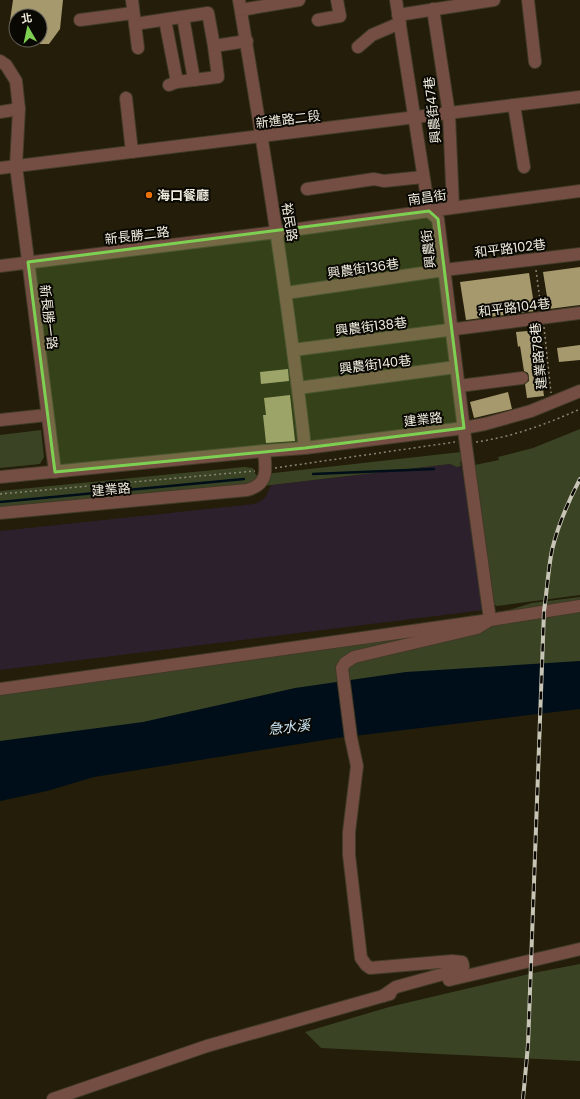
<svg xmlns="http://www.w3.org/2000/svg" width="580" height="1099" font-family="Poppins,'Noto Sans TC',sans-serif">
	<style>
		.industrial { fill: #2c202d }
		.green { fill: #3a4424 }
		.water { fill: #000e19 }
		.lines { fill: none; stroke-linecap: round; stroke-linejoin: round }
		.stream { stroke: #000e19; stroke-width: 2.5 }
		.building { fill: #a6996d }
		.minor-casing { stroke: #403a27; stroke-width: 14 }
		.path { stroke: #898474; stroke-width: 1.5; stroke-dasharray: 2 3; stroke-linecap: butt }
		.minor { stroke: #744e42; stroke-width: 12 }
		.rail-casing { stroke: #c9c5b6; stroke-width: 4 }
		.rail { stroke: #0a0802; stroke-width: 2.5; stroke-dasharray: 8; stroke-linecap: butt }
		.marked { fill: #7ed053; fill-opacity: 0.2; stroke: #7ed053; stroke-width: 3; stroke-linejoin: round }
		.food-dot { fill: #e8710a; stroke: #0a0802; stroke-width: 1.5 }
		.labels { text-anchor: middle; stroke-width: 4; stroke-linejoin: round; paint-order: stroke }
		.street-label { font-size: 13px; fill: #f0ecdf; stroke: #0a0802 }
		.poi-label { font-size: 13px; font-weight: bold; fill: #f0ecdf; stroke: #0a0802; text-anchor: start }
		.water-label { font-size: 14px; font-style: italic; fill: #cce8f8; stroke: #0a0802 }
	</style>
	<rect width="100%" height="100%" fill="#231d09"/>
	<path class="industrial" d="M450,464l7,3 4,-1 26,139 -3,5 -484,60v-139l254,-27 7,-3 5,-5 5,-11z"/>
	<g class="green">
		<path d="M580,429v166l-83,11 -5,-3 -22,-137 29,-6 -1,-3 35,-9z"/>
		<path d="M41,430l3,27 -4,7 -40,4v-33z"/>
		<path d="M461,452l2,9 -3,1 1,4 -4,1 -7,-3 -205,24 -245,24v-21l244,-24 9,1 3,7z"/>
		<path d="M580,597v82l-580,69v-65l359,-50 150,-23 23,-7z"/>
		<path d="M580,964v97l-259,-13 -16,-16 84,-25 144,-34z"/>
	</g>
	<path class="water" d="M580,661v48l-243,29 -243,39 -47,14 -47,10v-60l143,-19 152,-34 111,-16z"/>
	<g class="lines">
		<g class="stream">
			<path d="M313,474l121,-5"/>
			<path d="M0,502l244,-23"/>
		</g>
	</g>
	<g class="building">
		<path d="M13,0h50l-3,29 -11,15h-9v-28h-24v19l-7,-8z"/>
		<path d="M580,267v38l-31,4 -6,-37z"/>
		<path d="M529,273l6,38 -69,9 -6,-38z"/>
		<path d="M539,330l1,14 -3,1 7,51 -17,2 -2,-14 4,-3v-4l-1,-4 -4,-2 -4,-25 -2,1 -2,-15z"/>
		<path d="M580,345v15l-21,2 -2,-14z"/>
		<path d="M288,369l1,12 -28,3 -1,-12z"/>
		<path d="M508,392l4,17 -38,9 -4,-16z"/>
		<path d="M290,395l5,46 -29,2 -3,-28h3l-2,-17z"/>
	</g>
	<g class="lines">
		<defs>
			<g id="minor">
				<path d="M132,0l6,48"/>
				<path d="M239,0c25,149 49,298 66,448"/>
				<path d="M528,0l7,62"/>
				<path d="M433,9l16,105 4,93"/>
				<path d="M241,10l58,-10"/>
				<path d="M398,15l96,-15"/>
				<path d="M183,17l11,63"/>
				<path d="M80,20l53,-7"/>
				<path d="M165,20l12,62"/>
				<path d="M318,20l22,-4 -3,-16"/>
				<path d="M135,24l73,-11 6,33 4,31 -41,5 -8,3"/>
				<path d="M214,46l33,-5"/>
				<path d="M358,47l14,-12 28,-12"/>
				<path d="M0,61l6,4 10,16 3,28 -3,57 39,306"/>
				<path d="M126,98l6,54"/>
				<path d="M514,105l10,62"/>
				<path d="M0,112l19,-3"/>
				<path d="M0,168l580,-71"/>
				<path d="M307,189l67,-10 10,2 39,-4"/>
				<path d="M0,266l277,-34 152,-21 151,-20"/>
				<path d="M286,293l158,-23 136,-16"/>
				<path d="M293,350l287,-37"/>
				<path d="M459,386l63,-8"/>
				<path d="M298,388l158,-21"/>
				<path d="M0,420l47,-5"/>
				<path d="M0,477l264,-26 41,-3 159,-20 21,-4 46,-13 49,-20"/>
				<path d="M0,513l247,-23c22,-6 19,-20 17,-39"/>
				<path d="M0,689l490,-69 90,-14"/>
				<path d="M449,980l131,-31"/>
				<path d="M383,996l13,-9 58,-16 9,-4v-2l-1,-3 -10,-1 -82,7 -4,-3 -5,-7 -12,-103v-23l8,-66 -6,-28 -9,-70 3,-5 9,-6 123,-29 13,-8 -24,-174 -28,-227 -9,-8 -33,-211"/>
				<path d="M53,1099l154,-53 183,-52"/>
			</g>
		</defs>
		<use href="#minor" class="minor-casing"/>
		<g class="path">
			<path d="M536,270l5,38"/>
			<path d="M544,327l7,66"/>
			<path d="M476,442c36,-5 71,-18 104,-33"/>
			<path d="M275,468l180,-26"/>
			<path d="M0,494l255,-23"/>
		</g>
		<use href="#minor" class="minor"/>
		<defs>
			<path id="rail" d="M523,1099l5,-54 16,-434c3,-20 4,-41 8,-61 6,-25 16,-48 28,-71"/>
		</defs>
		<use href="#rail" class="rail-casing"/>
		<use href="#rail" class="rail"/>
	</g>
	<path class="marked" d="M429,211l9,8 26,209 -159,20 -250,24 -27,-210z"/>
	<circle class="food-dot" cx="149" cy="195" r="4"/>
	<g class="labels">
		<g class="street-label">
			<text transform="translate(432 110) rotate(-96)" y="5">興農街47巷</text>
			<text transform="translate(288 119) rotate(-7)" y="5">新進路二段</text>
			<text transform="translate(427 197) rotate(-8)" y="5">南昌街</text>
			<text transform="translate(290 222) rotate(81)" y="5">裕民路</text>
			<text transform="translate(137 235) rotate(-7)" y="5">新長勝二路</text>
			<text transform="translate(510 248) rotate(-7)" y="5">和平路102巷</text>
			<text transform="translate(428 249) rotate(-97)" y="5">興農街</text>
			<text transform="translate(363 268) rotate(-8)" y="5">興農街136巷</text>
			<text transform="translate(514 307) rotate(-7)" y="5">和平路104巷</text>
			<text transform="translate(49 317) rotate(83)" y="5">新長勝一路</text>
			<text transform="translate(371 326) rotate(-7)" y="5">興農街138巷</text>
			<text transform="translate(538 356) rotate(-96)" y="5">建業路78巷</text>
			<text transform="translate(375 364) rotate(-7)" y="5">興農街140巷</text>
			<text transform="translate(423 419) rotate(-7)" y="5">建業路</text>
			<text transform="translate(111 489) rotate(-5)" y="5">建業路</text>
		</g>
		<g class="poi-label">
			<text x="157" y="200">海口餐廳</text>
		</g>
		<g class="water-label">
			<text transform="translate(289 727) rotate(-6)" y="5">急水溪</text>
		</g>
	</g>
	<g transform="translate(28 28) rotate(351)"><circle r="19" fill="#0a0802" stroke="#66635a"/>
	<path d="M0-3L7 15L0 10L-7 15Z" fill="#7ed053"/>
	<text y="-6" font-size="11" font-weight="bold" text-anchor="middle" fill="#f0ecdf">北</text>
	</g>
</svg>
